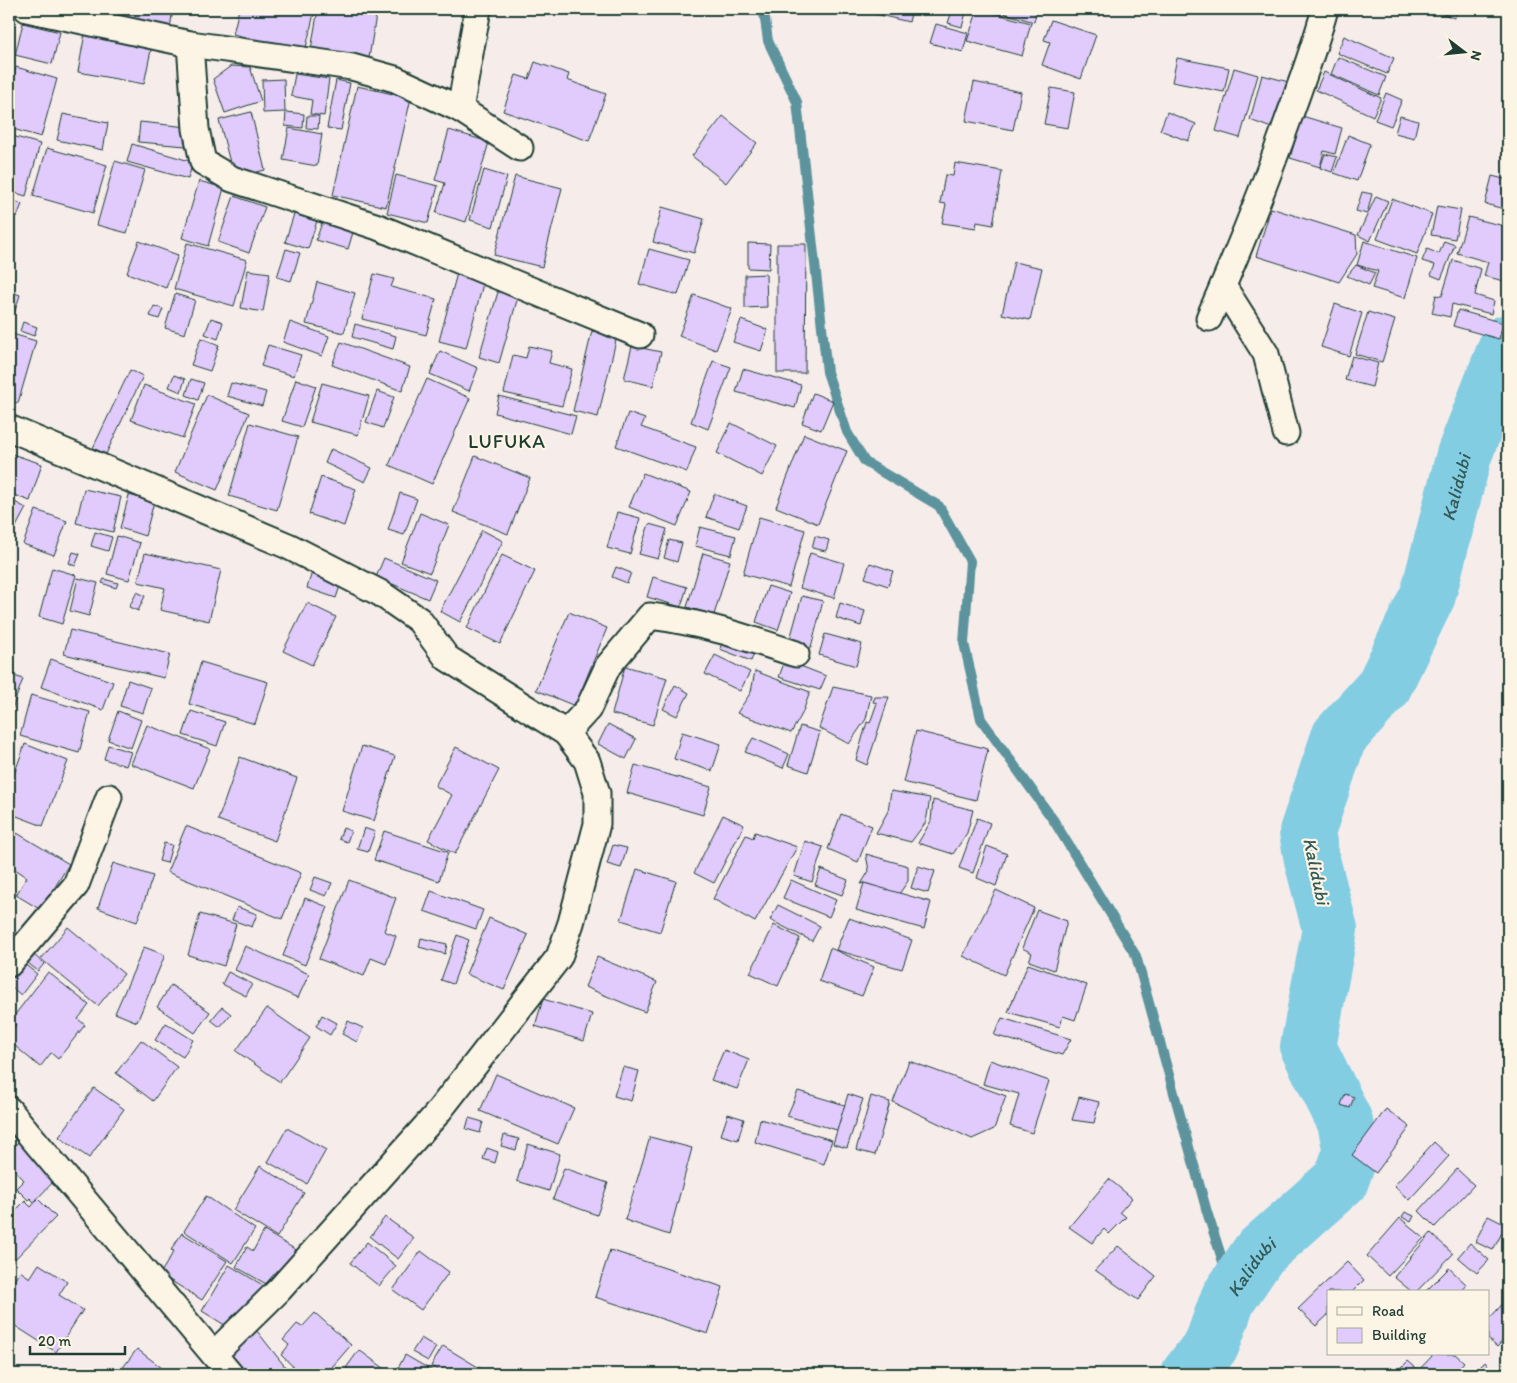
<svg xmlns="http://www.w3.org/2000/svg" width="1517" height="1383" font-family="Itim,sans-serif">
	<style>
		.lines { fill: none; stroke-linecap: round; stroke-linejoin: round }
		.stream { stroke: #5b939d; stroke-width: 10 }
		.river { stroke: #83cde3; stroke-width: 56 }
		.building { fill: #e0cbfc; stroke: #1f3d34 }
		.street-casing { stroke: #1f3d34; stroke-width: 29 }
		.street { stroke: #fcf5e5; stroke-width: 25 }
		.labels { text-anchor: middle; stroke-width: 4.5; stroke-linejoin: round; paint-order: stroke }
		.water-label { font-size: 19px; font-style: italic; fill: #335a57; stroke: #fcf5e5 }
		.quarter-label { font-size: 20px; letter-spacing: 1px; fill: #1f3d34; stroke: #fcf5e5 }
	</style>
	<rect width="100%" height="100%" fill="#f6edea"/>
	<filter id="ink" filterUnits="userSpaceOnUse"><feTurbulence type="fractalNoise" baseFrequency=".02" numOctaves="2"/><feDisplacementMap in="SourceGraphic" scale="10" xChannelSelector="R" yChannelSelector="G"/><feConvolveMatrix kernelMatrix="1 2 1 2 8 2 1 2 1" color-interpolation-filters="sRGB"/></filter>
	<g filter="url(#ink)">
		<g class="lines">
			<path class="stream" d="M766,9l-2,3 4,29 29,61 30,270 20,60 18,30 74,44 31,55 -6,82 17,76 73,102 82,135 71,256 26,81"/>
			<path class="river" id="s1" d="M1189,1374l23,-30 16,-45 31,-46 82,-73 10,-28 -6,-30 -37,-75 22,-118 -18,-69 -5,-28 32,-95 44,-49 45,-93 36,-140 44,-113"/>
		</g>
		<g class="building">
			<path d="M72,9h45l-2,8z"/>
			<path d="M122,9h51l-3,20 -50,-6z"/>
			<path d="M239,9h76l-10,43 -72,-18z"/>
			<path d="M318,9h59l-9,55 -58,-9z"/>
			<path d="M854,9h58l-3,13z"/>
			<path d="M947,9h20l-5,18 -14,-4 4,-12z"/>
			<path d="M978,9l53,14 -9,33 -55,-15z"/>
			<path d="M990,9h47l-3,13z"/>
			<path d="M1078,9h23l-1,7 -23,-5z"/>
			<path d="M1432,9h26l-4,9z"/>
			<path d="M1051,20l45,15 -15,44 -39,-14 8,-23 -6,-2z"/>
			<path d="M23,23l37,9 -8,32 -37,-9z"/>
			<path d="M936,24l32,9 -5,19 -33,-9z"/>
			<path d="M85,33l67,12 -8,39 -66,-12z"/>
			<path d="M1344,36l50,22 -7,16 -50,-21z"/>
			<path d="M1338,57l48,20 -7,18 -48,-21z"/>
			<path d="M1177,58l52,10 -5,24 -52,-10z"/>
			<path d="M535,62l34,12 -2,6 39,14 -17,47 -86,-30 13,-36 13,4z"/>
			<path d="M231,66l19,1 11,34 -36,12 -12,-34z"/>
			<path d="M16,67l41,12 -16,58 -32,-9v-36z"/>
			<path d="M1234,68l24,7 -18,63 -24,-7z"/>
			<path d="M1324,72l57,26 -8,18 -57,-26z"/>
			<path d="M295,74l34,5 -5,37 -14,-2 2,-14 -21,-4z"/>
			<path d="M1262,75l27,7 -15,47 -24,-9z"/>
			<path d="M284,79l1,33 -22,1 -1,-33z"/>
			<path d="M336,80l14,3 -9,47 -14,-2z"/>
			<path d="M974,82l47,10 -8,38 -47,-9z"/>
			<path d="M357,86l54,12 -25,109 -53,-12z"/>
			<path d="M1051,88l24,4 -7,36 -24,-4z"/>
			<path d="M1386,93l16,7 -11,26 -16,-6z"/>
			<path d="M251,112l14,58 -31,8 -15,-58z"/>
			<path d="M286,112l18,2 -1,14 -18,-2z"/>
			<path d="M1167,112l29,12 -8,17 -28,-11z"/>
			<path d="M63,114l45,9 -5,27 -46,-10z"/>
			<path d="M307,116h12l-1,13 -12,-1z"/>
			<path d="M723,116l34,27 -31,40 -34,-27z"/>
			<path d="M1302,116l40,12 -7,26 -11,-3 -4,16 -30,-9z"/>
			<path d="M1400,116l18,5 -4,17 -19,-5z"/>
			<path d="M140,122l48,5 -2,19 -48,-4z"/>
			<path d="M289,128l33,6 -5,32 -34,-6z"/>
			<path d="M449,130l40,12 -23,80 -30,-9 9,-30 -10,-3z"/>
			<path d="M9,135l31,9 -14,52 -17,-5z"/>
			<path d="M1348,135l22,9 -13,37 -23,-8z"/>
			<path d="M132,144l61,18 -5,17 -61,-17z"/>
			<path d="M47,148l60,17 -14,48 -60,-17z"/>
			<path d="M1325,154l12,3 -5,15 -12,-4z"/>
			<path d="M115,161l30,9 -18,63 -30,-8z"/>
			<path d="M955,163l47,8 -9,54 -16,-3 -1,6 -34,-5 4,-19 -6,-1 5,-28 8,1z"/>
			<path d="M484,170l23,7 -14,50 -23,-7z"/>
			<path d="M396,175l42,11 -10,37 -41,-10z"/>
			<path d="M515,176l47,12 -20,79 -48,-12z"/>
			<path d="M1492,176l16,4v30l-23,-6z"/>
			<path d="M199,181l25,7 -16,58 -26,-8z"/>
			<path d="M1362,192l10,2 -5,20 -11,-3z"/>
			<path d="M234,196l31,11 -16,46 -31,-11z"/>
			<path d="M1376,196l12,5 -18,40 -12,-6z"/>
			<path d="M9,199l13,5 -5,13 -8,-3z"/>
			<path d="M1392,199l40,15 -15,40 -40,-15z"/>
			<path d="M1437,206l24,4 -6,29 -24,-4z"/>
			<path d="M662,207l42,12 -10,34 -41,-11z"/>
			<path d="M1271,208l85,27 1,19 -18,28 -83,-26z"/>
			<path d="M294,214l23,7 -9,28 -23,-7z"/>
			<path d="M1468,217l40,10v55l-24,-6 4,-14 -31,-9z"/>
			<path d="M323,220l31,9 -6,20 -32,-9z"/>
			<path d="M139,241l39,14 -12,33 -39,-15z"/>
			<path d="M1364,241l53,17 -12,40 -33,-10 6,-17 -21,-6z"/>
			<path d="M1444,241l11,4 -14,34 -10,-4 4,-10 -13,-4 5,-12 12,5z"/>
			<path d="M187,243l60,17 -13,46 -60,-17z"/>
			<path d="M748,243l22,1 -1,25 -21,-1z"/>
			<path d="M777,244h29l-1,129h-28z"/>
			<path d="M286,249l14,4 -9,28 -14,-4z"/>
			<path d="M649,249l40,11 -11,35 -39,-11z"/>
			<path d="M1453,260l28,9 -6,26 19,6 -3,13 -39,-10 -2,13 -18,-4 4,-18 6,1z"/>
			<path d="M1014,262l28,6 -12,52 -28,-6z"/>
			<path d="M1356,265l19,8 -6,12 -22,-9z"/>
			<path d="M248,270l22,3 -7,39 -22,-4z"/>
			<path d="M457,273l27,7 -18,68 -27,-7z"/>
			<path d="M374,274l20,5 -3,8 45,12 -10,36 -64,-16z"/>
			<path d="M766,274l1,33 -22,1v-33z"/>
			<path d="M317,282l38,11 -11,40 -38,-9z"/>
			<path d="M500,285l20,5 -21,73 -20,-6z"/>
			<path d="M9,291l11,4 -6,19 -5,-2z"/>
			<path d="M175,294l20,6 -10,34 -20,-6z"/>
			<path d="M694,295l38,14 -16,41 -37,-14z"/>
			<path d="M1335,304l27,9 -13,43 -28,-9z"/>
			<path d="M154,306l9,3 -4,10 -9,-3z"/>
			<path d="M1458,310l45,13 -4,16 -46,-13z"/>
			<path d="M1368,312l27,8 -13,42 -27,-8z"/>
			<path d="M211,318l12,4 -5,17 -13,-5z"/>
			<path d="M741,320l27,10 -7,21 -28,-9z"/>
			<path d="M23,322l14,5 -3,9 -14,-5z"/>
			<path d="M290,322l39,14 -7,20 -39,-14z"/>
			<path d="M355,324l41,12 -3,13 -41,-12z"/>
			<path d="M592,331l25,5 -19,81 -25,-6z"/>
			<path d="M9,333l27,8 -18,62 -9,-2z"/>
			<path d="M201,338l18,7 -9,26 -19,-6z"/>
			<path d="M341,342l69,25 -8,24 -70,-26z"/>
			<path d="M268,345l33,10 -7,21 -33,-10z"/>
			<path d="M529,346l23,5 -3,12 23,6 -10,37 -58,-13 9,-38 13,3z"/>
			<path d="M632,346l29,6 -8,34 -29,-7z"/>
			<path d="M440,351l38,17 -9,23 -39,-17z"/>
			<path d="M1352,356l26,7 -6,24 -27,-7z"/>
			<path d="M713,361l18,6 -23,62 -17,-7z"/>
			<path d="M743,369l58,16 -6,23 -59,-16z"/>
			<path d="M130,370l13,6 -37,78 -13,-6z"/>
			<path d="M174,375l11,4 -4,13 -12,-5z"/>
			<path d="M191,379l13,4 -6,17 -12,-5z"/>
			<path d="M296,379l20,7 -14,41 -20,-6z"/>
			<path d="M427,379l43,19 -38,86 -43,-19z"/>
			<path d="M231,383l35,9 -4,14 -35,-10z"/>
			<path d="M322,383l47,13 -11,39 -48,-13z"/>
			<path d="M144,385l52,19 -13,34 -52,-18z"/>
			<path d="M377,391l17,6 -11,31 -17,-6z"/>
			<path d="M813,393l20,8 -12,29 -19,-7z"/>
			<path d="M207,395l42,18 -32,77 -42,-18z"/>
			<path d="M499,396l77,20 -5,18 -76,-21z"/>
			<path d="M628,413l17,6 -4,8 55,20 -9,25 -71,-26z"/>
			<path d="M250,423l48,14 -21,73 -48,-14z"/>
			<path d="M731,423l46,23 -15,30 -45,-23z"/>
			<path d="M804,434l43,17 -29,73 -42,-17z"/>
			<path d="M331,449l41,19 -7,14 -40,-19z"/>
			<path d="M9,453l33,11 -12,37 -21,-8z"/>
			<path d="M475,456l55,22 -22,56 -55,-22z"/>
			<path d="M643,473l48,19 -14,34 -48,-19z"/>
			<path d="M321,477l35,12 -12,37 -35,-12z"/>
			<path d="M84,489l37,8 -8,35 -37,-9z"/>
			<path d="M400,493l17,6 -13,36 -16,-5z"/>
			<path d="M714,494l33,12 -8,22 -33,-11z"/>
			<path d="M129,495l25,7 -9,34 -25,-8z"/>
			<path d="M9,499l17,9 -17,32z"/>
			<path d="M36,510l31,11 -13,34 -31,-11z"/>
			<path d="M617,512l23,6 -10,36 -23,-6z"/>
			<path d="M420,513l29,12 -19,48 -29,-11z"/>
			<path d="M759,517l46,13 -16,57 -46,-13z"/>
			<path d="M649,524l18,5 -9,30 -19,-5z"/>
			<path d="M700,527l36,9 -5,19 -36,-9z"/>
			<path d="M482,530l21,11 -43,81 -20,-11z"/>
			<path d="M95,532l17,5 -4,14 -17,-5z"/>
			<path d="M117,536l23,7 -11,37 -22,-6z"/>
			<path d="M815,536l14,4 -3,11 -14,-3z"/>
			<path d="M669,540l13,3 -5,19 -13,-4z"/>
			<path d="M73,552l7,2 -5,12 -6,-3z"/>
			<path d="M145,553l76,17 -12,51 -49,-11 5,-22 -27,-6z"/>
			<path d="M703,553l27,8 -16,54 -27,-8z"/>
			<path d="M810,553l34,10 -10,35 -34,-10z"/>
			<path d="M502,555l33,16 -35,73 -33,-16z"/>
			<path d="M384,558l52,22 -8,19 -52,-22z"/>
			<path d="M870,563l23,8 -5,15 -23,-8z"/>
			<path d="M616,567l15,6 -4,10 -15,-6z"/>
			<path d="M52,568l24,7 -14,49 -23,-7z"/>
			<path d="M312,572l29,11 -5,15 -29,-10z"/>
			<path d="M653,577l34,10 -6,20 -34,-10z"/>
			<path d="M78,578l20,5 -9,33 -19,-5z"/>
			<path d="M104,579l14,4 -2,5 -14,-5z"/>
			<path d="M768,586l22,7 -12,37 -22,-8z"/>
			<path d="M137,592l8,4 -7,15 -9,-4z"/>
			<path d="M802,596l21,5 -12,47 -22,-5z"/>
			<path d="M307,603l29,14 -24,48 -29,-14z"/>
			<path d="M840,603l25,8 -4,15 -25,-8z"/>
			<path d="M569,612l38,16 -32,78 -39,-16z"/>
			<path d="M70,630l100,24 -6,24 -100,-24z"/>
			<path d="M825,634l37,10 -6,22 -37,-11z"/>
			<path d="M724,637l32,11 -5,13 -31,-12z"/>
			<path d="M715,655l35,17 -10,19 -35,-17z"/>
			<path d="M51,659l62,23 -10,28 -62,-23z"/>
			<path d="M785,660l41,16 -6,14 -41,-13z"/>
			<path d="M201,662l67,20 -13,42 -66,-20z"/>
			<path d="M625,666l42,12 -14,47 -41,-11z"/>
			<path d="M755,671l55,21 -8,22 -11,19 -54,-20 14,-21z"/>
			<path d="M9,674l14,5 -14,38z"/>
			<path d="M128,680l23,8 -8,25 -23,-7z"/>
			<path d="M675,685l14,8 -12,23 -14,-7z"/>
			<path d="M833,687l38,8 -5,24 -17,25 -30,-16z"/>
			<path d="M31,695l59,17 -11,41 -59,-17z"/>
			<path d="M875,697h14l-22,68 -11,-5 11,-38 3,1 7,-20 -4,-1z"/>
			<path d="M118,711l23,9 -10,28 -23,-8z"/>
			<path d="M191,711l34,11 -8,24 -34,-11z"/>
			<path d="M608,724l28,15 -10,20 -28,-15z"/>
			<path d="M147,725l63,24 -16,39 -63,-24z"/>
			<path d="M800,726l20,6 -12,40 -20,-7z"/>
			<path d="M916,731l72,18 -12,51 -73,-18z"/>
			<path d="M682,732l39,12 -9,27 -38,-12z"/>
			<path d="M753,738l36,16 -6,14 -38,-16z"/>
			<path d="M25,744l43,17 -25,65 -34,-13v-25z"/>
			<path d="M108,745l23,7 -5,14 -22,-7z"/>
			<path d="M362,746l33,10 -21,65 -32,-10z"/>
			<path d="M456,747l43,23 -44,84 -27,-14 24,-45 -17,-9z"/>
			<path d="M240,757l57,21 -22,63 -57,-21z"/>
			<path d="M635,765l76,22 -8,28 -76,-22z"/>
			<path d="M891,791l39,7 -4,24 -15,20 -35,-9 12,-22z"/>
			<path d="M933,800l40,10 -6,23 -14,21 -35,-11 13,-22z"/>
			<path d="M841,814l31,12 -14,36 -30,-13z"/>
			<path d="M723,815l21,10 -30,58 -20,-10z"/>
			<path d="M977,818l13,5 -17,50 -14,-5z"/>
			<path d="M186,826l115,47 -19,46 -115,-47z"/>
			<path d="M343,828l8,3 -4,11 -8,-3z"/>
			<path d="M364,828l11,4 -7,20 -11,-3z"/>
			<path d="M384,831l64,21 -9,29 -65,-21z"/>
			<path d="M755,832l42,15 -42,75 -42,-23 33,-64 7,3z"/>
			<path d="M17,833l52,31 -28,46 -25,-15 11,-18 -18,-12v-18z"/>
			<path d="M805,841l18,6 -11,35 -18,-6z"/>
			<path d="M164,843l8,2 -5,18 -8,-2z"/>
			<path d="M613,845l14,3 -6,20 -14,-4z"/>
			<path d="M987,846l20,8 -11,32 -19,-8z"/>
			<path d="M866,854l42,12v15l-9,13 -35,-11 -3,1 8,-13z"/>
			<path d="M113,863l40,13 -16,46 -39,-14z"/>
			<path d="M918,866l17,5 -7,22 -17,-5z"/>
			<path d="M637,869l39,12 -16,51 -39,-12z"/>
			<path d="M821,869l27,11 -6,15 -27,-10z"/>
			<path d="M315,877l17,6 -6,13 -16,-6z"/>
			<path d="M349,880l47,18 -12,33 12,5 -10,28 -15,-6 -7,18 -45,-17z"/>
			<path d="M791,880l45,20 -7,17 -46,-19z"/>
			<path d="M864,883l67,19 -7,27 -68,-19z"/>
			<path d="M996,890l38,18 -30,67 -41,-19z"/>
			<path d="M431,891l52,19 -7,19 -52,-18z"/>
			<path d="M305,898l23,9 -23,58 -22,-9z"/>
			<path d="M778,905l42,21 -8,15 -42,-21z"/>
			<path d="M237,907l20,7 -5,13 -20,-7z"/>
			<path d="M1037,910l30,11 -13,49 -25,-9 3,-8 -10,-5z"/>
			<path d="M200,914l36,10 -12,42 -36,-11z"/>
			<path d="M489,918l39,17 -24,55 -38,-16z"/>
			<path d="M849,918l63,22 -10,29 -66,-19z"/>
			<path d="M774,925l26,13 -22,48 -28,-13z"/>
			<path d="M68,927l56,47 -26,32 -57,-47z"/>
			<path d="M457,935l12,5 -16,44 -12,-4z"/>
			<path d="M421,938l26,6 -2,10 -26,-7z"/>
			<path d="M245,946l64,28 -11,24 -63,-28z"/>
			<path d="M144,947l21,8 -28,67 -22,-9z"/>
			<path d="M830,948l44,19 -12,29 -43,-15z"/>
			<path d="M31,952l13,12 -6,7 -14,-11z"/>
			<path d="M597,957l60,25 -12,30 -60,-25z"/>
			<path d="M23,963l14,11 -16,21 -12,-10v-4z"/>
			<path d="M1028,964l59,21 -12,35 -12,-4 -3,11 -52,-15z"/>
			<path d="M48,972l41,33 -11,14 7,6 -27,34 -7,-6 -11,14 -31,-26v-7l7,-9 -6,-4z"/>
			<path d="M228,972l24,12 -6,12 -24,-12z"/>
			<path d="M171,985l39,27 -15,21 -38,-26z"/>
			<path d="M543,999l49,15 -8,27 -49,-15z"/>
			<path d="M222,1007l9,7 -11,13 -9,-7z"/>
			<path d="M267,1008l43,30 -30,44 -44,-31z"/>
			<path d="M322,1015l15,8 -7,12 -14,-9z"/>
			<path d="M1002,1018l69,21 -9,16 -68,-20z"/>
			<path d="M348,1021l15,7 -6,14 -15,-8z"/>
			<path d="M166,1023l27,17 -10,17 -28,-17z"/>
			<path d="M141,1040l36,27 -24,34 -37,-28z"/>
			<path d="M724,1050l25,10 -12,29 -26,-9z"/>
			<path d="M990,1060l59,21 -17,52 -22,-7 9,-32 -36,-10z"/>
			<path d="M909,1061l97,35 -12,33 -22,10 -79,-37z"/>
			<path d="M623,1067l16,4 -8,30 -17,-5z"/>
			<path d="M496,1074l78,34 -16,36 -78,-33z"/>
			<path d="M94,1088l30,21 -35,49 -30,-21z"/>
			<path d="M798,1091l47,14 -8,25 -50,-14z"/>
			<path d="M848,1094l15,5 -16,49 -14,-4z"/>
			<path d="M1345,1094l9,3 -4,11 -9,-3z"/>
			<path d="M871,1096l19,6 -15,53 -19,-5z"/>
			<path d="M1079,1097l20,5 -5,21 -22,-3z"/>
			<path d="M1386,1109l24,18 -34,46 -24,-18z"/>
			<path d="M728,1114l16,5 -6,21 -17,-5z"/>
			<path d="M469,1118l14,4 -3,11 -14,-4z"/>
			<path d="M760,1119l72,21 -8,24 -69,-22z"/>
			<path d="M287,1128l39,22 -19,34 -39,-22z"/>
			<path d="M504,1135l15,4 -3,11 -15,-4z"/>
			<path d="M650,1137l42,11 -23,87 -44,-15z"/>
			<path d="M19,1141l37,38 -22,23 -4,-4 -2,2 -12,-12 8,-8 -15,-16v-12z"/>
			<path d="M1434,1142l15,14 -40,44 -15,-14z"/>
			<path d="M528,1144l32,10 -11,37 -32,-10z"/>
			<path d="M487,1148l11,4 -3,11 -12,-4z"/>
			<path d="M260,1166l44,27 -27,44 -44,-27z"/>
			<path d="M564,1168l44,15 -11,32 -44,-16z"/>
			<path d="M1457,1169l17,16 -39,42 -16,-16z"/>
			<path d="M1109,1179l23,19 -12,14 6,5 -17,17 -5,-5 -12,14 -23,-16z"/>
			<path d="M206,1196l49,33 -22,34 -49,-32z"/>
			<path d="M38,1199l18,18 -44,45 -3,-3v-42l16,-16 6,6z"/>
			<path d="M1405,1212l9,4 -3,6 -9,-5z"/>
			<path d="M1488,1216l18,9 -13,25 -18,-8z"/>
			<path d="M385,1217l29,21 -16,21 -28,-22z"/>
			<path d="M1400,1218l24,20 -36,38 -21,-20z"/>
			<path d="M264,1231l34,20 -21,39 -41,-23 11,-20 6,4z"/>
			<path d="M182,1233l45,28 -25,39 -42,-26 14,-23 -3,-1z"/>
			<path d="M1431,1233l22,21 -37,38h-4l-18,-15z"/>
			<path d="M367,1242l29,24 -17,20 -29,-23z"/>
			<path d="M1470,1243l19,17 -12,13 -19,-16z"/>
			<path d="M1118,1246l38,30 -18,24 -43,-30z"/>
			<path d="M610,1250l113,37 -15,47 -113,-37z"/>
			<path d="M421,1251l28,21 -28,38 -28,-20z"/>
			<path d="M1347,1262l17,18 -12,12h-24v23l-12,11 -18,-17z"/>
			<path d="M39,1264l28,18 -8,13 24,15 -27,42 -47,-30v-33l11,-18 10,7z"/>
			<path d="M229,1265l37,22 -38,40 -26,-16z"/>
			<path d="M1449,1268l18,17 -6,7h-36z"/>
			<path d="M1508,1298v37l-11,12 -9,-8v-19z"/>
			<path d="M315,1313l36,32 -25,29h-25l-20,-19 8,-10 -6,-5 14,-16 5,3z"/>
			<path d="M253,1326l37,47 -2,1h-52l-17,-21z"/>
			<path d="M421,1338l15,9 -8,14 -16,-9z"/>
			<path d="M443,1346l45,27 -1,1h-43l-13,-8z"/>
			<path d="M137,1349l25,19 -5,6h-39z"/>
			<path d="M359,1350l33,24h-40l1,-1 -7,-5z"/>
			<path d="M1434,1354h21l9,8 -10,12h-39z"/>
			<path d="M405,1355l31,18 -1,1h-40z"/>
			<path d="M1408,1361l9,8 -6,5h-16z"/>
			<path d="M1485,1362l9,12h-21z"/>
		</g>
		<g class="lines">
			<defs>
				<g id="street">
					<path d="M27,9l163,35 162,23 43,12 65,30 60,39"/>
					<path d="M190,44l6,85 7,33 29,17 146,48 262,108"/>
					<path d="M460,109l18,-100"/>
					<path d="M1223,286l43,68 20,79"/>
					<path d="M1209,318c29,-66 56,-133 80,-201 13,-36 26,-71 36,-108"/>
					<path d="M9,428l279,118 92,47 39,27 28,38 119,75 21,28 10,32v31l-26,99 -12,34 -124,159 -156,174 -65,64"/>
					<path d="M566,733l22,-24 20,-43 42,-50c51,6 98,22 146,38"/>
					<path d="M9,964l67,-79 33,-88"/>
					<path d="M9,1110l221,264"/>
				</g>
			</defs>
			<use href="#street" class="street-casing"/>
			<use href="#street" class="street"/>
		</g>
	</g>
	<g class="labels">
		<g class="water-label">
			<text dy="7" stroke="none"><textPath href="#s1" startOffset="995">Kalidubi</textPath></text>
			<text transform="translate(1317 871) rotate(78)" y="7">Kalidubi</text>
			<text dy="7" stroke="none"><textPath href="#s1" startOffset="125">Kalidubi</textPath></text>
		</g>
		<g class="quarter-label">
			<text x="507" y="448">LUFUKA</text>
		</g>
	</g>
	<rect width="1517" height="1383" fill="none" stroke="#fcf5e5" stroke-width="30"/>
	<rect x="15" y="15" width="1487" height="1353" fill="none" stroke="#1f3d34" stroke-width="2" filter="url(#ink)"/>
	<rect x="1327" y="1290" width="162" height="65" fill="#fcf5e5" stroke="#a4ab9e"/>
	<rect x="1337" y="1307" width="25" height="8" fill="#fcf5e5" stroke="#a4ab9e"/>
	<text x="1372" y="1316" font-size="15" fill="#1f3d34">Road</text>
	<rect x="1337" y="1328" width="25" height="15" fill="#e0cbfc" stroke="#a4ab9e"/>
	<text x="1372" y="1340" font-size="15" fill="#1f3d34">Building</text>
	<g transform="translate(1464 52) rotate(106)" stroke="#fcf5e5" stroke-width="4" paint-order="stroke">
	<path d="M0-4L9 19L0 12L-9 19Z" fill="#1f3d34"/>
	<text y="-8" font-size="14" font-weight="bold" text-anchor="middle" fill="#1f3d34">N</text>
	</g>
	<path d="M30 1346v8h95v-8" fill="none" stroke="#1f3d34" stroke-width="2.5"/>
	<text x="38" y="1346" font-size="15" fill="#1f3d34" stroke="#fcf5e5" stroke-width="4" paint-order="stroke">20 m</text>
</svg>
